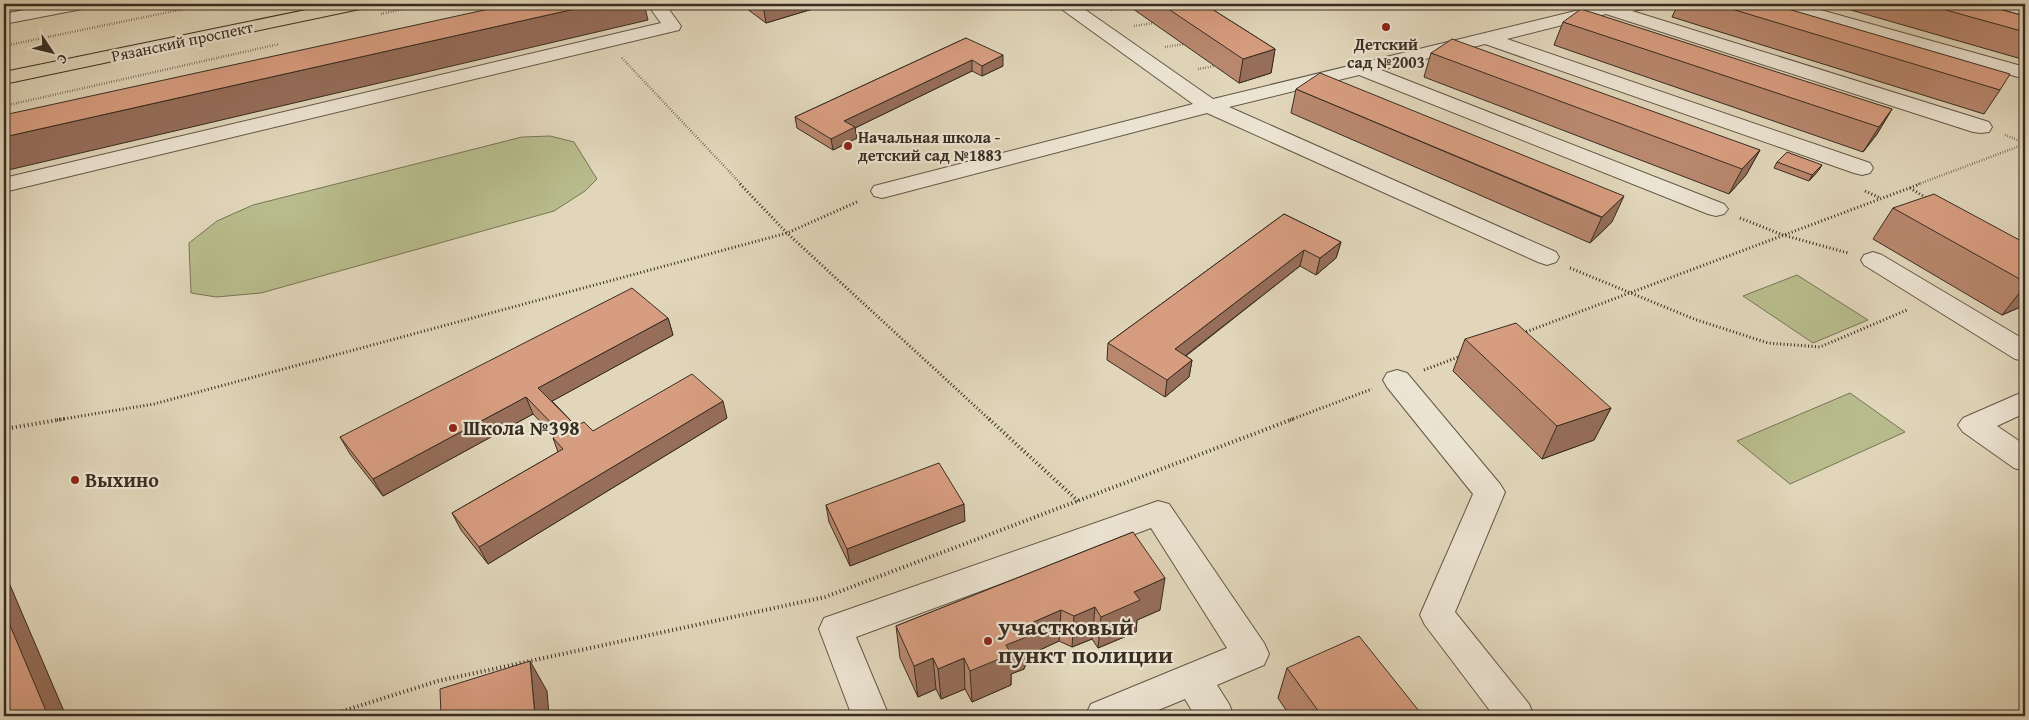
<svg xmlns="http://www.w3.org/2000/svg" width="2029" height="720" font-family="'Gentium Book Plus',serif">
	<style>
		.green { fill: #b8bc8c; stroke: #787456 }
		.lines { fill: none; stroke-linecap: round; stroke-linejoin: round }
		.minor-casing { stroke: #625747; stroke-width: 2 }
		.major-casing { stroke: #382d21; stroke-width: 2 }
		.path-far2 { stroke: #382d21; stroke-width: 2.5; stroke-dasharray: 0.5 2; stroke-linecap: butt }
		.path-far1 { stroke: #382d21; stroke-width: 3; stroke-dasharray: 1 2.5; stroke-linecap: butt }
		.path { stroke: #382d21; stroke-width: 4; stroke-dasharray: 1 3; stroke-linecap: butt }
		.minor { fill: #ece4d2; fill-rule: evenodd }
		.major { fill: #e1d6ba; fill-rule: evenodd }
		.wall { fill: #b9876e; stroke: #382d21 }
		.shaded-wall { fill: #966e5a; stroke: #382d21 }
		.building { fill: #d79d80; stroke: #382d21 }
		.poi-dot { fill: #8f2418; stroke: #ece4d2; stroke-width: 2 }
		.labels { text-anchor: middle; stroke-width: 4.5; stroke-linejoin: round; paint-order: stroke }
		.far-street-label { font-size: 16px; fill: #382d21; stroke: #ece4d2 }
		.far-poi-label { font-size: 16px; font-weight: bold; fill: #382d21; stroke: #ece4d2 }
		.poi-label { font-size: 20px; font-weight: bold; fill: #382d21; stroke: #ece4d2; text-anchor: start }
		.near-poi-label { font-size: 24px; font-weight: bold; fill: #382d21; stroke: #ece4d2; text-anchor: start }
	</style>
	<rect width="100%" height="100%" fill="#e1d6ba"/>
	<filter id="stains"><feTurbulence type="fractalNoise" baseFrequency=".004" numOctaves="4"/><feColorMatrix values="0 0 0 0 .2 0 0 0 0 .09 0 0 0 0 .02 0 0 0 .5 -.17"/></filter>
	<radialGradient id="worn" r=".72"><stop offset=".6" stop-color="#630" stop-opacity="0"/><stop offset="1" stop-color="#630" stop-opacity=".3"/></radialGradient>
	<g class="green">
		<path d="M550,136l24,6 23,37 -12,12 -31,20 -293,82 -45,4 -25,-4 -2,-50 28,-22 36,-16 269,-68z"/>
		<path d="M1797,275l71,45 -55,23 -70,-47z"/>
		<path d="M1850,393l55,39 -115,52 -53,-43z"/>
	</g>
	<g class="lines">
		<defs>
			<g id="minor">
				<path d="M55,4h36l-3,4 -6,1 -78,15v-10z"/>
				<path d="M647,4h18l16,22 -2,4 -675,162v-14l657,-155z"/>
				<path d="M1057,4h20l136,95 391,-95h50l-3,4 -19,3 357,111 3,5 -3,5 -8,1 -8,-1 -367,-118 -99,25 363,124 3,5 -3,5 -8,2 -8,-2 -369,-129 -104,26 343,134 4,5 -4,5 -8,2 -8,-2 -349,-139 -130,32 327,145 3,5 -3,5 -9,3 -9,-3 -331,-149 -317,83 -8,2 -8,-2 -3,-5 3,-5 319,-82 -133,-96z"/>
				<path d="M1771,4h28l226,63v12l-251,-71z"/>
				<path d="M1981,4h29l15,4v10l-41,-10z"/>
				<path d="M1873,252l9,3 143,85v21l-10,-2 -151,-94 -3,-5 3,-5z"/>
				<path d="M1397,370l10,3 93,111 5,8 -50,120 74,92 5,12h-40l-69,-91 -5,-10 53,-121 -86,-107 -4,-7 4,-7z"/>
				<path d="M2025,391v22l-28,13 28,19v26l-11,-3 -51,-36 -5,-7 5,-7z"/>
				<path d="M1158,501l11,3 95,139 5,11 -5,11 -47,20 12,19 5,12h-39l-10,-17 -41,17h-59l6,-12 136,-56 -76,-120 -295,109 33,79h-37l-33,-87 5,-11z"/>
			</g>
			<path id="major" d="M335,4h34l-3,4 -6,1 -356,75v-12z"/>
		</defs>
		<use href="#minor" class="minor-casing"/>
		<use href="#major" class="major-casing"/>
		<g class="path-far2">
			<path d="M1111,10l19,-4"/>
			<path d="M381,14l44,-10"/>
			<path d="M1134,26l19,-3"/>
			<path d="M4,46l204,-42"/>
			<path d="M1165,47l19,-3"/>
			<path d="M622,58l120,127"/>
			<path d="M1198,69l17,-3"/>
			<path d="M4,106l275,-62"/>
			<path d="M2005,135l20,8"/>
			<path d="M1916,185l109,-41"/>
		</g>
		<g class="path-far1">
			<path d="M740,184l47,49 203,187"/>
			<path d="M1910,188l18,11"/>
			<path d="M1865,191l15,7"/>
			<path d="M1740,218l43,17 65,18"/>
			<path d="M1570,268l124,51 74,24 52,4 87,-37"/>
			<path d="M1523,333l397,-149"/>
			<path d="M1424,370l37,-14"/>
			<path d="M57,420l97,-16 633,-171 72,-32"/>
			<path d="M1290,420l82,-31"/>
		</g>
		<g class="path">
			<path d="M989,419l89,82"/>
			<path d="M4,429l60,-10"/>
			<path d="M327,716l111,-35 387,-84 468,-178"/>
		</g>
		<use href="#minor" class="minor"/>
		<use href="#major" class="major"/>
	</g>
	<g class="wall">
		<path d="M743,4h86l-63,19 -23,-17z"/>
		<path d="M1126,4h78l71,45 -4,24 -32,10z"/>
		<path d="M1356,4h14l-6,3z"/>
		<path d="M1678,4h93l229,86 -16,24 -312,-97z"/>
		<path d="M1830,4h150l45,12v44z"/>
		<path d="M1563,22l329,87 -15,25 -14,18 -309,-107z"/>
		<path d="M966,38l37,28 -21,10 -10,-5 -117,57 2,10 -24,12 -36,-22 -2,-11z"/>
		<path d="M1431,53l329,97 -14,25 -17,19 -305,-117z"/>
		<path d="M1296,89l316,133 -22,21 -299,-130z"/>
		<path d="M1777,162l45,3 -4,6 -9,10 -35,-13z"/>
		<path d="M1893,208l132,35v62l-23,10 -129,-76z"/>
		<path d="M1284,214l57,28 -5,16 -20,17 -16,-9 -114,90 6,4 -3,17 -24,20 -58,-37 1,-17z"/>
		<path d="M668,318l5,17 -121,66 24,25 17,5 134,-13 -239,146 -27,-34 -9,-17 106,-61 -5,-14 2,-1 -22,-23 -150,82 -33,-42 -10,-17z"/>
		<path d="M1465,339l146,69 -17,32 -52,19 -89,-88z"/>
		<path d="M826,505l139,16 -115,45 -21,-44z"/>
		<path d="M1133,532l27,78 -23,10 -1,12 -38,16 -6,-9 -20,8 -13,-6 -30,14 -5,14 -13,5v11l-39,17 -7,-13 -24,10 -5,-10 -18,8 -18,-39 -4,-32z"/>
		<path d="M1287,668l136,48h-133l-12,-18z"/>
	</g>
	<g class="shaded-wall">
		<path d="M597,4h47l4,16 -644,151v-34z"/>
		<path d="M766,4h63l-63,19 -3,-18z"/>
		<path d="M1275,49l-4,24 -32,10 4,-24z"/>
		<path d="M1003,55v11l-21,10v-10z"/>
		<path d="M972,60v11l-117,57 2,10 -24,12 -2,-11 13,-18z"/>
		<path d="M1892,109l-15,25 -14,18 16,-25z"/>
		<path d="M1760,150l-14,25 -17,19 13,-25z"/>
		<path d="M1822,165l-4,6 -9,10 3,-6z"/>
		<path d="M1624,196l-12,26 -22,21 12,-26z"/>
		<path d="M1341,242l-5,16 -20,17 4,-17z"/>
		<path d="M1304,250l-4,16 -128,100 3,-17z"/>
		<path d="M2025,286v19l-23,10z"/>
		<path d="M668,318l5,17 -128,70 -7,-17z"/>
		<path d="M1192,360l-3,17 -24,20 2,-17z"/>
		<path d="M526,397l7,17 -150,82 -10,-17z"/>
		<path d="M723,401l4,17 -239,146 -9,-17z"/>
		<path d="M1611,408l-17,32 -52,19 15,-33z"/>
		<path d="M964,504l1,17 -115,45 -3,-17z"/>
		<path d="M4,571l62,145h-30l-32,-105z"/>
		<path d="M1165,578l-5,32 -23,10 -1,12 -38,16 3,-31 33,-25z"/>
		<path d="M1095,607l-3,32 -20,8 2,-31z"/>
		<path d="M1061,610l-2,31 -30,14 -5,14 -13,5v11l-39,17 -2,-31 36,-26 23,-21z"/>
		<path d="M933,658l3,31 -18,8 -4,-31z"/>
		<path d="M964,658l1,31 -24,10 -3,-30z"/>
		<path d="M530,661l17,30 2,25h-14z"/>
	</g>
	<g class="building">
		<path d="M512,4h85l-593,133v-22z"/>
		<path d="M1161,4h43l71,45 -32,10z"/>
		<path d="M1715,4h56l239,70 -10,16z"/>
		<path d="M1924,4h56l45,12v16z"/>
		<path d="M1581,9l311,100 -13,18 -316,-105z"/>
		<path d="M966,38l37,17 -21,11 -10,-6 -128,61 11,6 -24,12 -36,-22z"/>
		<path d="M1452,39l308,111 -18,19 -311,-116z"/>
		<path d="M1320,73l304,123 -22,21 -306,-128z"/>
		<path d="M1787,152l35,13 -10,10 -35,-13z"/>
		<path d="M1934,194l91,49v39l-132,-74z"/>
		<path d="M1284,214l57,28 -21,16 -16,-8 -129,99 17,11 -25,20 -59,-37z"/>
		<path d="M632,288l36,30 -130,70 38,38 8,-4 9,9 99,-57 31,27 -244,146 -27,-34 111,-64 -10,-11 8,-5 -35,-36 -153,82 -33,-42z"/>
		<path d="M1516,323l95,85 -54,18 -92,-87z"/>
		<path d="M939,463l25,41 -117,45 -21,-44z"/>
		<path d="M1133,532l32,46 -31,14 6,8 -39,17 -6,-10 -21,9 -13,-6 -32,14 -5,14 -18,7 5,9 -41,17 -6,-13 -26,11 -5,-11 -19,8 -18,-40z"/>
		<path d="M4,611l42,100 -10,5h-32z"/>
		<path d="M1359,636l64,80h-101l-35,-48z"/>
		<path d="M530,661l5,55h-94l-1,-27z"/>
	</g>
	<g class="poi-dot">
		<circle cx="1386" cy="27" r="5"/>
		<circle cx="848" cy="146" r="5"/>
		<circle cx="453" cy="428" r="5"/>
		<circle cx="75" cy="480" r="5"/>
		<circle cx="988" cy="641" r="5"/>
	</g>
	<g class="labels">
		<g class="far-street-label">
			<text transform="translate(182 41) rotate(-12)" y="6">Рязанский проспект</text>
		</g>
		<g class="far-poi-label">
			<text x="1386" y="50">Детский<tspan x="1386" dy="18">сад №2003</tspan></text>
			<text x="858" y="143" text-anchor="start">Начальная школа -<tspan x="858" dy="18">детский сад №1883</tspan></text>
		</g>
		<g class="poi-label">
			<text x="463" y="435">Школа №398</text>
			<text x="85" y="487">Выхино</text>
		</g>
		<g class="near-poi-label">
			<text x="998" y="635">участковый<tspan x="998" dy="28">пункт полиции</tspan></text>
		</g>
	</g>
	<rect width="2029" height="720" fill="none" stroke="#e1d6ba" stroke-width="20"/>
	<rect x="5" y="5" width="2019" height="710" fill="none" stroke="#382d21" stroke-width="2.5"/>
	<rect x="10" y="10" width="2009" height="700" fill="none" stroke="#382d21"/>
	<g transform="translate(52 52) rotate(125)" stroke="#ece4d2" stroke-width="4" paint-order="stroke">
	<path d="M0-4L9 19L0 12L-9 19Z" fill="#382d21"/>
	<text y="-8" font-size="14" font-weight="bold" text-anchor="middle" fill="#382d21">С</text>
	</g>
	<rect width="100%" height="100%" filter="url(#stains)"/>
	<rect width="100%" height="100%" fill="url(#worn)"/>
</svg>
